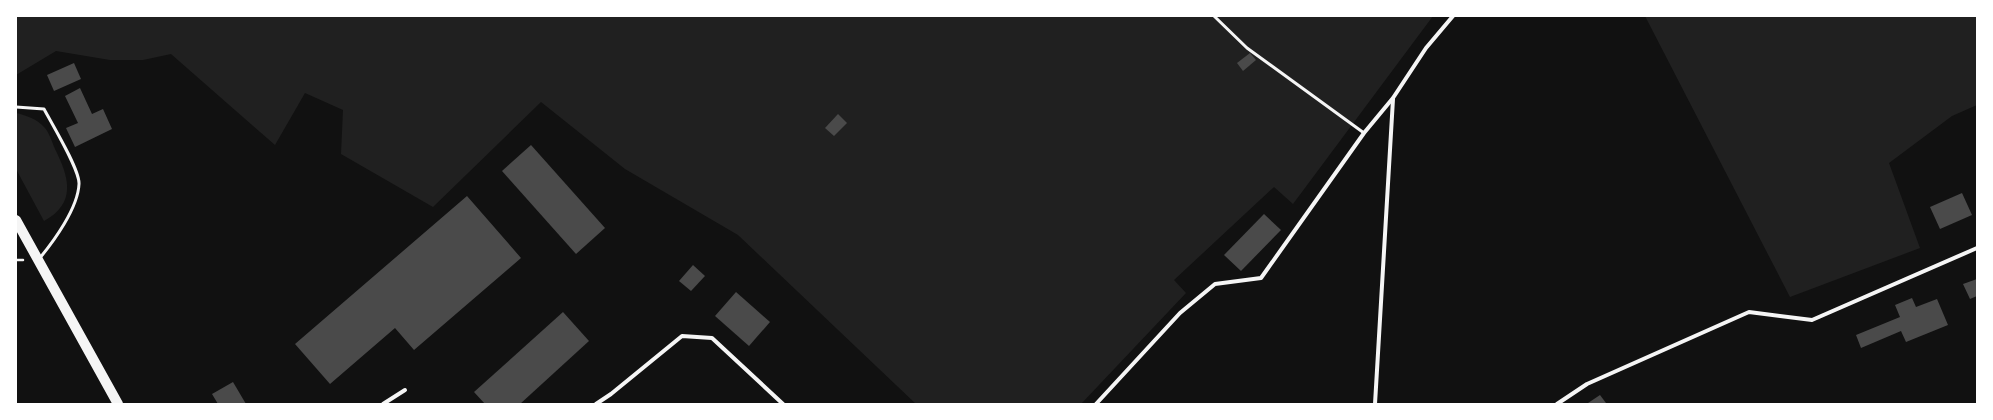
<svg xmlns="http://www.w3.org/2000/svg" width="1993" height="420" font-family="Mulish,sans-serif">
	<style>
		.green { fill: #202020 }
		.building { fill: #4a4a4a }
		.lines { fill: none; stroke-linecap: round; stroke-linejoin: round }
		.path { stroke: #f5f5f5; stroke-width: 2.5 }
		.service { stroke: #f5f5f5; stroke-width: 3 }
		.minor { stroke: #f5f5f5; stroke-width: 4 }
		.primary { stroke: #f5f5f5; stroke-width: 10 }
	</style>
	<rect width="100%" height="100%" fill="#111"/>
	<g class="green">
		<path d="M16,16h1417l-140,188 -19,-17 -100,93 12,13 -105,111h-165l-178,-169 -113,-66 -84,-67 -108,105 -92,-53 2,-44 -38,-17 -30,52 -104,-91 -28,6h-33l-54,-9 -40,24z"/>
		<path d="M1645,16h332v89l-25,11 -63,47 31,85 -130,49z"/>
		<path d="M16,113c9,2 21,6 28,14 5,5 8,15 11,22 14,28 22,54 -11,72l-28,-52z"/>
	</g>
	<g class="building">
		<path d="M1250,53l6,7 -13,11 -6,-8z"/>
		<path d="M74,63l7,16 -27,12 -7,-16z"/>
		<path d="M80,88l12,26 11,-5 9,20 -37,18 -9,-19 12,-5 -13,-27z"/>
		<path d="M838,114l9,9 -13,13 -9,-8z"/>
		<path d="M531,145l74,83 -29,26 -74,-83z"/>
		<path d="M1962,193l10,22 -32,14 -10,-22z"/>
		<path d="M467,196l54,62 -107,92 -19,-22 -65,56 -35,-40z"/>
		<path d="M1264,214l17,16 -40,41 -17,-16z"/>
		<path d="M693,265l12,11 -14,15 -12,-10z"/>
		<path d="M1977,279v17l-7,3 -7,-15z"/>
		<path d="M736,292l34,30 -21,24 -34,-30z"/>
		<path d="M1912,298l4,9 21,-8 11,26 -42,17 -5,-11 -40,17 -5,-13 44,-18 -5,-12z"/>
		<path d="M563,312l26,29 -69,63h-35l-11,-12z"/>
		<path d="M233,382l13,22h-28l-6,-10z"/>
		<path d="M1600,395l6,8 -17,1 -1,-1z"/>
	</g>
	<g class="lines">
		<path class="path" d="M16,260h7"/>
		<g class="service">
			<path d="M1214,16l33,32 117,85"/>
			<path d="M16,107l28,2c8,15 36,61 35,75 -1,24 -25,57 -40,75"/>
		</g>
		<g class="minor">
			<path d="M383,404l22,-14"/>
			<path d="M596,404l15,-10 71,-58 30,2 71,66"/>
			<path d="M1096,404l84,-91 35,-29 46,-6 103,-145 29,-35 33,-50 27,-32"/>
			<path d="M1375,404l18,-305"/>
			<path d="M1557,404l30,-20 162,-72 63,8 165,-72"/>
		</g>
		<path class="primary" d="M16,220l102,184"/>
	</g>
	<rect width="1993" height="420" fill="none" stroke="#ffffff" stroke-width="34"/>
</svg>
